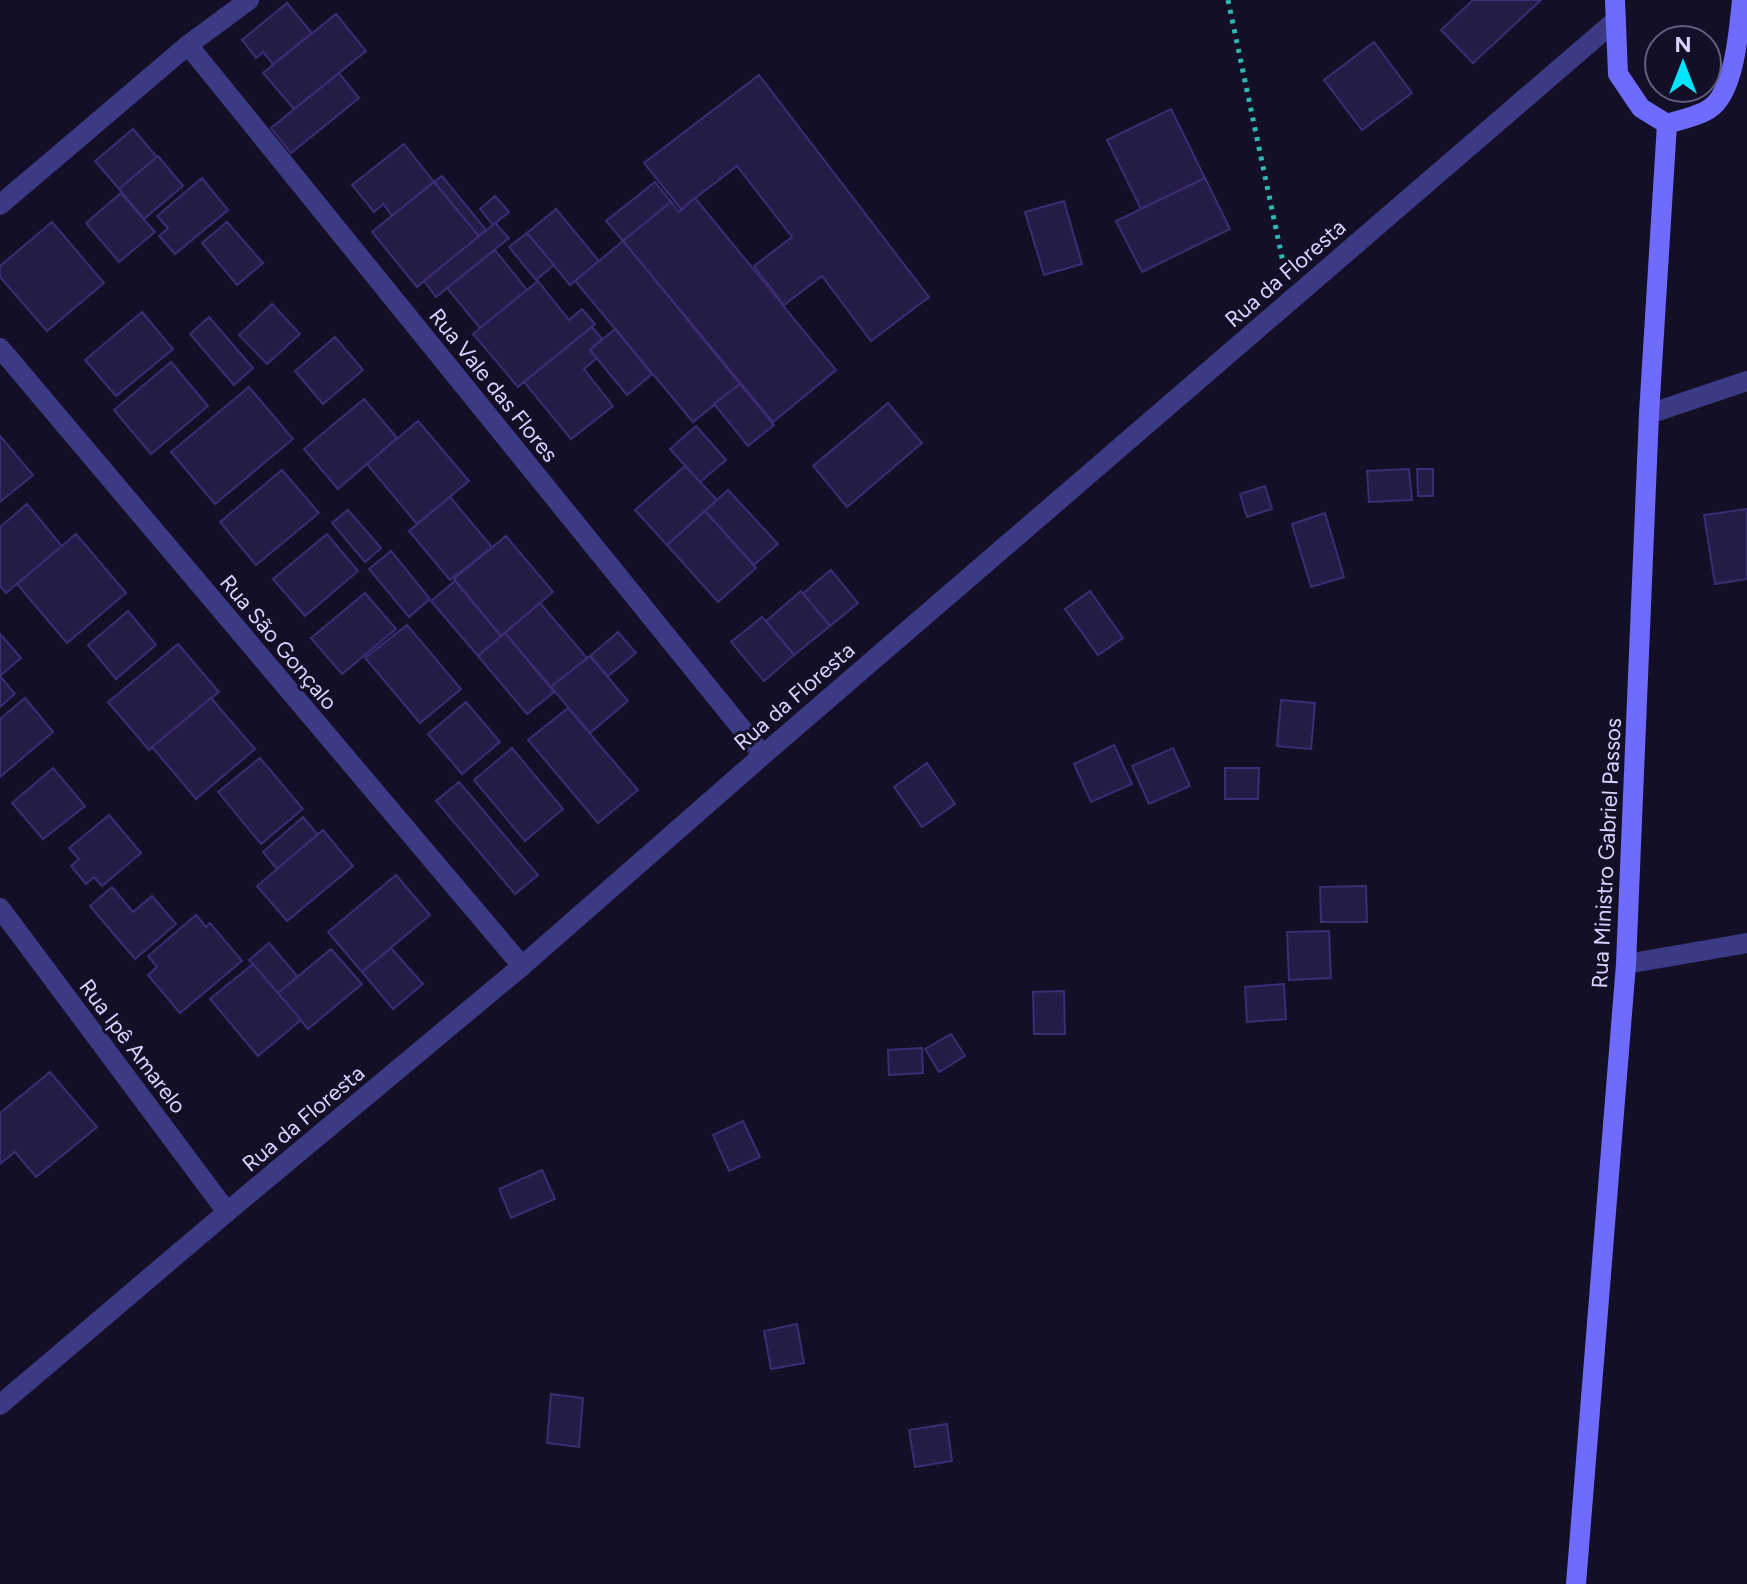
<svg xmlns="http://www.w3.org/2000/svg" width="1747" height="1584" font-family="Figtree,sans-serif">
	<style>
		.building { fill: #241b47; stroke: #3b2d73; stroke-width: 2 }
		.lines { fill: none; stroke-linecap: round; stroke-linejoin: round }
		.path { stroke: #2fb8b0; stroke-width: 5; stroke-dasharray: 4 6; stroke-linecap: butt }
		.street { stroke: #3d3a85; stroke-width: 20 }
		.secondary { stroke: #6f6bff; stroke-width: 20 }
		.labels { text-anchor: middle; stroke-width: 6; stroke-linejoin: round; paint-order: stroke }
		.street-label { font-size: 22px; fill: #d9d4ff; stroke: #130f26 }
	</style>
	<rect width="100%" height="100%" fill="#130f26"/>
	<g class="building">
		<path d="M1473,0h68l-68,63 -32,-33z"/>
		<path d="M287,3l25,30 -39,31 -10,-12 -7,6 -14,-18z"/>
		<path d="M336,14l30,37 -72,58 -31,-36z"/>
		<path d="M1374,42l38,51 -50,37 -38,-50z"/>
		<path d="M339,73l20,25 -68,55 -20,-25z"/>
		<path d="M759,75l170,222 -58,44 -49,-65 -38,29 -30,-39 38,-29 -55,-71 -56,43 -37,-46z"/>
		<path d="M1171,109l34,69 -64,31 -34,-69z"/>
		<path d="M133,129l24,28 -38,32 -24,-28z"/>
		<path d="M404,144l30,38 -42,34 -9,-12 -9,8 -22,-27z"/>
		<path d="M158,156l25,30 -39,33 -25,-30z"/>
		<path d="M442,176l44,54 -8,6 -44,-54z"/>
		<path d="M202,178l26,32 -53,44 -16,-18 9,-8 -11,-12z"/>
		<path d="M1205,178l25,51 -88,43 -26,-51z"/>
		<path d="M434,182l45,54 -62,51 -45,-55z"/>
		<path d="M655,182l16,20 -48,39 -17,-20z"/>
		<path d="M121,193l34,39 -36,30 -33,-39z"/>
		<path d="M495,196l14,16 -16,13 -13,-16z"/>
		<path d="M695,198l141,172 -63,52 -150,-181 48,-39 8,10z"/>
		<path d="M1064,201l18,63 -38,11 -19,-63z"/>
		<path d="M556,209l43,52 -29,24 -43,-52z"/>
		<path d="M52,222l52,61 -57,48 -47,-54v-11z"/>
		<path d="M227,222l36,41 -26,22 -35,-42z"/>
		<path d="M495,223l14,15 -73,59 -12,-16z"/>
		<path d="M527,233l27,32 -18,15 -27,-33z"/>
		<path d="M623,241l117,143 -47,38 -118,-141z"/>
		<path d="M495,250l32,40 -47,38 -33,-40z"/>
		<path d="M538,281l31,39 13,-11 13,15 -77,63 -45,-53z"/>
		<path d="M272,304l28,30 -33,30 -28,-29z"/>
		<path d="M142,312l31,37 -57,47 -31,-36z"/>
		<path d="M209,317l44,51 -19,17 -44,-51z"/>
		<path d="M592,327l10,12 -12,11 7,8 -13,11 29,37 -42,33 -47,-57z"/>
		<path d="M615,329l37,45 -25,21 -37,-45z"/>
		<path d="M335,337l28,33 -40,34 -28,-33z"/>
		<path d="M171,362l37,44 -57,48 -37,-44z"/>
		<path d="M740,384l34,41 -26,21 -34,-42z"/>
		<path d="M249,387l44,52 -78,65 -44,-52z"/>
		<path d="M364,399l33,39 -59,51 -34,-40z"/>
		<path d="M888,403l34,40 -75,64 -34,-41z"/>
		<path d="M418,421l51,60 -52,43 -50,-60z"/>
		<path d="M696,426l30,34 -26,22 -30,-33z"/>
		<path d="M0,436l33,39 -33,27z"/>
		<path d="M685,466l32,34 -50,45 -32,-35z"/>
		<path d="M1409,469l3,31 -43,2 -2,-31z"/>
		<path d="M1417,469h16v27h-15z"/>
		<path d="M282,470l37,43 -63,52 -36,-43z"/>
		<path d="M1265,486l7,23 -25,8 -7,-23z"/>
		<path d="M728,490l50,54 -24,21 -49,-54z"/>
		<path d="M450,497l42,50 -42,33 -41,-49z"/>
		<path d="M27,504l35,42 -56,47 -6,-7v-59z"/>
		<path d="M1747,509v70l-32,5 -11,-69z"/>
		<path d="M348,510l33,38 -16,14 -33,-39z"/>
		<path d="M705,511l51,57 -38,34 -51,-57z"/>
		<path d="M1325,513l19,64 -33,10 -19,-63z"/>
		<path d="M76,534l50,59 -59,50 -50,-59z"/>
		<path d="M327,534l31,37 -53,45 -32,-37z"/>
		<path d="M506,536l47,56 -52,44 -47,-57z"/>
		<path d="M391,551l39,48 -21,18 -40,-48z"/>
		<path d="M831,570l27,33 -28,23 -28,-32z"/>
		<path d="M455,581l46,55 -23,20 -47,-55z"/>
		<path d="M801,591l29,35 -36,29 -28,-34z"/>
		<path d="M1090,591l33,47 -25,17 -33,-46z"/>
		<path d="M365,593l31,36 -54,45 -31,-36z"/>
		<path d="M540,603l47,55 -36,29 -46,-54z"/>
		<path d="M128,611l28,34 -40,34 -28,-34z"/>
		<path d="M762,617l32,38 -30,26 -33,-39z"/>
		<path d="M407,625l54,64 -41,34 -55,-65z"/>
		<path d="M618,632l18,21 -28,23 -18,-20z"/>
		<path d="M505,633l49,59 -27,22 -49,-58z"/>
		<path d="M0,634l21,24 -21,18 15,18 -15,13z"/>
		<path d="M178,644l41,48 -70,58 -41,-48z"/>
		<path d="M590,656l38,45 -38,32 -39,-46z"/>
		<path d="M25,698l28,34 -53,45v-58z"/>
		<path d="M211,698l44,51 -59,50 -44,-52z"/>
		<path d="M1281,700l34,3 -4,46 -34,-3z"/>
		<path d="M466,702l34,40 -38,32 -34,-40z"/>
		<path d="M568,708l70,82 -40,33 -70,-83z"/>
		<path d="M1114,745l18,39 -41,18 -17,-38z"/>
		<path d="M512,748l51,61 -38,32 -51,-61z"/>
		<path d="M1173,748l17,38 -41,18 -17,-38z"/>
		<path d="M260,758l43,51 -42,35 -43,-52z"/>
		<path d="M927,763l28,41 -33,23 -28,-40z"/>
		<path d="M53,768l32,38 -42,33 -31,-36z"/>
		<path d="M1225,768h34l-1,31h-33z"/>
		<path d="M459,782l79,93 -23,19 -79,-93z"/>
		<path d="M109,815l32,38 -39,33 -8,-9 -8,7 -15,-18 8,-7 -10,-11z"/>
		<path d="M303,817l15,18 -41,34 -14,-17z"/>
		<path d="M323,830l30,36 -66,55 -30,-35z"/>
		<path d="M396,875l34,40 -68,57 -34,-40z"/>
		<path d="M1366,886l1,36h-46l-1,-35z"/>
		<path d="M112,887l21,25 19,-16 24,28 -41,35 -45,-53z"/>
		<path d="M196,915l10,12 4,-4 32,38 -62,52 -32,-38 9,-8 -9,-11z"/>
		<path d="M1329,931l2,47 -42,2 -2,-48z"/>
		<path d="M269,943l29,34 -20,16 -29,-33z"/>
		<path d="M391,948l32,36 -30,25 -31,-37z"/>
		<path d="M331,949l31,35 -54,45 -30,-36z"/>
		<path d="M253,964l48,56 -43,36 -48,-57z"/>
		<path d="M1284,984l2,35 -39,3 -2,-35z"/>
		<path d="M1064,991l1,43h-31l-1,-42z"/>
		<path d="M951,1034l14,22 -26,16 -14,-23z"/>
		<path d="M922,1048l1,25 -34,2 -1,-25z"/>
		<path d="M50,1072l47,55 -61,50 -21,-25 -15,12v-51z"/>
		<path d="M743,1121l17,36 -31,14 -16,-36z"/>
		<path d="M542,1170l13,29 -44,19 -12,-29z"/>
		<path d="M797,1324l7,39 -33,6 -7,-38z"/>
		<path d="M551,1394l32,4 -4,49 -32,-4z"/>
		<path d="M947,1424l5,37 -37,6 -6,-37z"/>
	</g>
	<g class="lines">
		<path class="path" d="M1228,0l56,267"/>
		<g class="street">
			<path d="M188,45l575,710"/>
			<path d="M0,205l188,-160 61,-45"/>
			<path d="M0,348l522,618"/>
			<path d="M1649,414l98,-33"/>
			<path d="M0,908l227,304"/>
			<path d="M1626,964l121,-21"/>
			<path d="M0,1405l227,-193 295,-246 241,-211 853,-735"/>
		</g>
		<g class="secondary">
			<path d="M1615,0l3,74 23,34 26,16"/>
			<path d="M1667,124c12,-4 32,-8 42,-15 26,-16 30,-81 33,-109"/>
			<path d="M1576,1584l50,-620 23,-550 18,-290"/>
		</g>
	</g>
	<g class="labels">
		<g class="street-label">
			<text transform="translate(1285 273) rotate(-41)" y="8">Rua da Floresta</text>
			<text transform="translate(494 385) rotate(51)" y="8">Rua Vale das Flores</text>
			<text transform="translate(279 642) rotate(50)" y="8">Rua São Gonçalo</text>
			<text transform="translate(794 696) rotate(-41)" y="8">Rua da Floresta</text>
			<text transform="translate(1606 853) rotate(-87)" y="8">Rua Ministro Gabriel Passos</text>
			<text transform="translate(133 1046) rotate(53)" y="8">Rua Ipê Amarelo</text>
			<text transform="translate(303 1118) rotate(-40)" y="8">Rua da Floresta</text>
		</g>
	</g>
	<g transform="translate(1683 64)"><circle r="38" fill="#130f26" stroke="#625e7d" stroke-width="2"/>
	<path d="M0-6L14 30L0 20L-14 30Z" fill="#00e5ff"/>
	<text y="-12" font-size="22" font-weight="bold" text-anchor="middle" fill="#d9d4ff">N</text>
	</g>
</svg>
